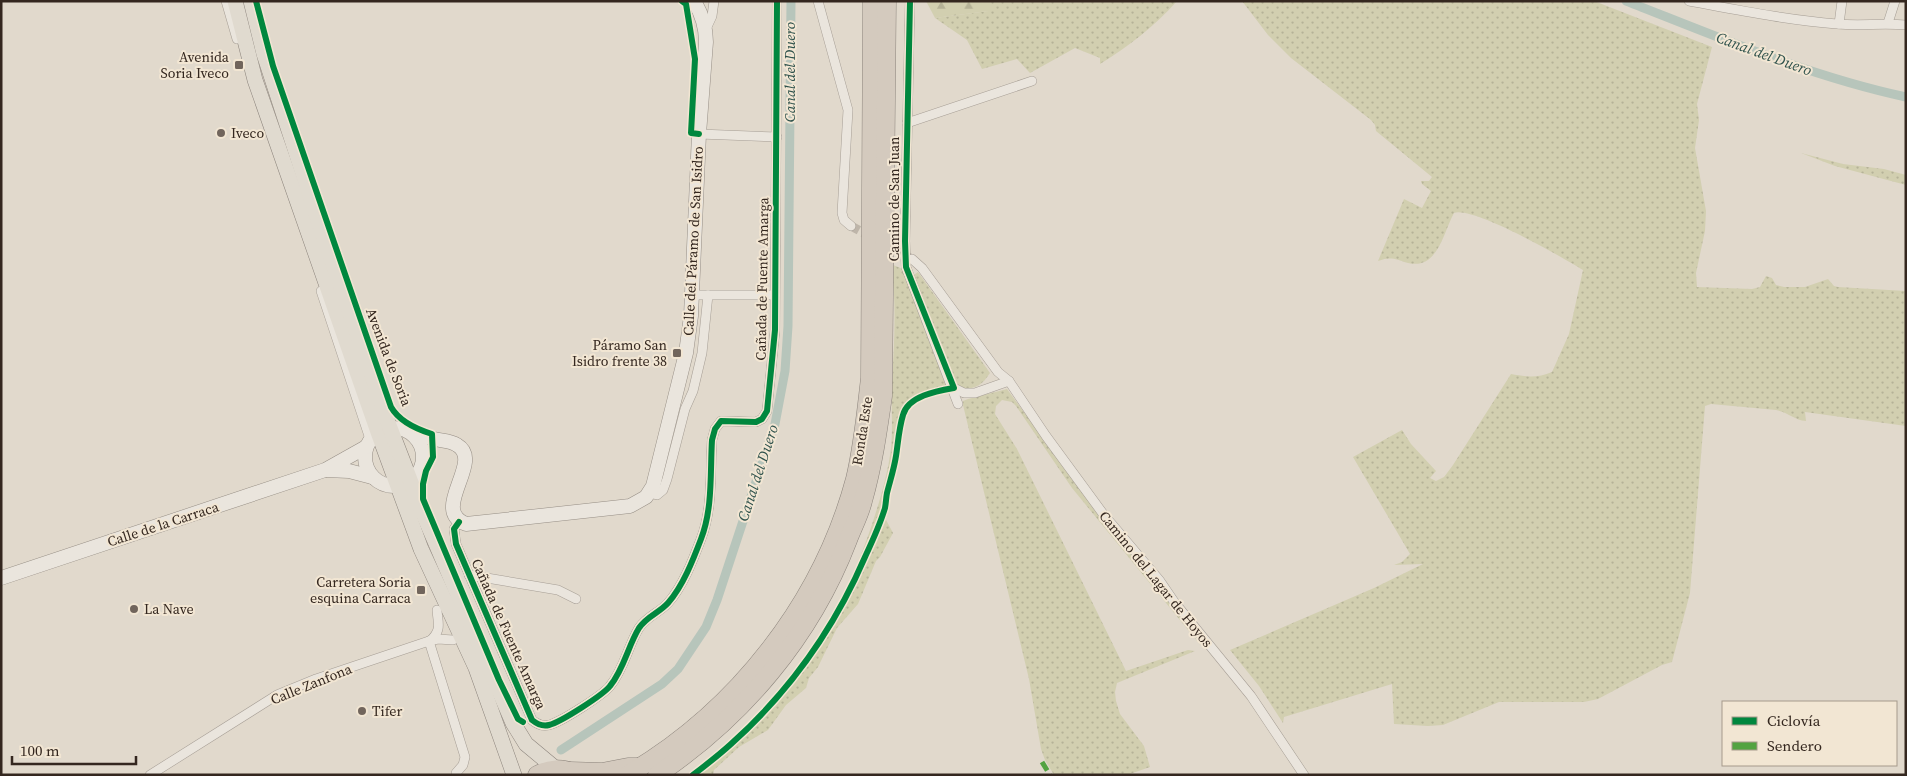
<svg xmlns="http://www.w3.org/2000/svg" width="1907" height="776" font-family="'Source Serif 4',serif">
	<style>
		.grass { fill: url(#grass-dots) }
		.forest { fill: url(#forest-firs) }
		.lines { fill: none; stroke-linecap: round; stroke-linejoin: round }
		.canal { stroke: #b7c5bb; stroke-width: 9 }
		.street-tunnel { stroke: #beb5a9; stroke-width: 9; stroke-dasharray: 9 4.5; stroke-linecap: butt }
		.street-casing { stroke: #a69e95; stroke-width: 10 }
		.secondary-casing { stroke: #968e85; stroke-width: 15 }
		.primary-casing { stroke: #8c847c; stroke-width: 16 }
		.highway-casing { stroke: #8c847c; stroke-width: 19 }
		.street { stroke: #eae5dd; stroke-width: 9 }
		.secondary { stroke: #eae5dd; stroke-width: 14 }
		.primary { stroke: #e0dacf; stroke-width: 15 }
		.highway { stroke: #d4cabe; stroke-width: 18 }
		.quiet { stroke: #53a341; stroke-width: 5; stroke-dasharray: 10 5; stroke-linecap: butt }
		.cycleway-casing { stroke: #f2e6d3; stroke-width: 9 }
		.cycleway { stroke: #00873e; stroke-width: 6 }
		.poi-dot { fill: #71655c; stroke: #f2e6d3; stroke-width: 2 }
		.labels { text-anchor: middle; stroke-width: 4; stroke-linejoin: round; paint-order: stroke }
		.poi-label { font-size: 14px; fill: #34271f; stroke: #f2e6d3; text-anchor: end }
		.street-label { font-size: 14px; fill: #34271f; stroke: #f2e6d3 }
		.water-label { font-size: 15px; font-style: italic; fill: #2f524c; stroke: #f2e6d3 }
	</style>
	<defs>
		<pattern id="grass-dots" width="8" height="8" patternUnits="userSpaceOnUse" patternTransform="scale(1.25)"><rect width="8" height="8" fill="#d2cfb0"/><path d="M2 2h.1M6 6h.1" fill="none" stroke="#b5b297" stroke-width="1.8" stroke-linecap="round"/></pattern>
		<pattern id="forest-firs" width="22" height="20" patternUnits="userSpaceOnUse" patternTransform="scale(1.25)"><rect width="22" height="20" fill="#d2cfb0"/><path d="M5 1l3.5 6h-7zM16 11l3.5 6h-7z" fill="#b5b297"/></pattern>
	</defs>
	<rect width="100%" height="100%" fill="#e1d9cc"/>
	<g class="grass">
		<path d="M989,1h188c-23,26 -48,45 -77,63v-6l-25,-10 -45,25 -13,-14 -35,10 -15,-29 -32,-22 53,-7z"/>
		<path d="M1242,1h352l118,46 -15,57 2,16 -4,28 11,63 -1,20 -9,42 1,14 55,2 8,-2 6,-11 6,2 4,7 8,2h21l23,-8 6,7 4,1 68,4v135l-101,-14 1,9c-12,-1 -17,-8 -30,-11l-65,-6 -6,2 -15,187 -18,69 -10,3 -64,34 -14,3h-85l-56,23 -15,1 -34,-2 -2,-40 -108,33 -1,6 -24,-37 -29,-36 144,-62 49,-24 -29,1 8,-3 8,-8 -57,-97 49,-27 9,14 25,27 -6,7 6,3 8,-4 9,-12 58,-91c15,3 27,4 41,-2l17,-38 14,-64c-21,-13 -110,-64 -129,-57 -11,20 -16,57 -46,50 -13,-4 -17,-7 -30,-2l26,-62 18,9 9,-17 -9,-7 -1,-3h8l3,-4 -56,-46 -1,-6 -4,-5 -80,-62 -23,-23z"/>
		<path d="M1801,153l42,11 41,5 22,6v10l-71,-19z"/>
		<path d="M891,264l14,6 43,117c-14,4 -36,8 -44,21 -9,15 -10,49 -14,68 -2,9 -7,20 -8,29 0,11 7,19 11,28l-13,24 -4,4 -18,43 -21,24 -19,39 -9,11 -3,10 -20,17 -18,25 -29,17 -25,23 -1,5h-23c84,-68 141,-136 178,-239 10,-29 19,-57 23,-87 2,-21 0,-44 1,-65 2,-39 5,-81 -1,-120z"/>
		<path d="M918,272l72,101c-7,11 -14,16 -27,16l-7,-6 -44,-107z"/>
		<path d="M1007,389l88,120 65,80 42,58 -130,-159 -56,-82 -4,-4 -10,-2 -6,6 -1,8 22,35 109,222 62,-21 7,1 -78,32 -2,9 1,9 4,13 24,32 6,21 -23,8h-73l-9,-15 -4,-11 -12,-70 -66,-274v-4l5,-2z"/>
	</g>
	<path class="forest" d="M926,1h63v10l-54,7z"/>
	<g class="lines">
		<g class="canal">
			<path d="M1626,1c92,36 183,75 280,96"/>
			<path d="M561,750l101,-66 16,-15 28,-42 11,-27 58,-176 10,-53 3,-45 3,-325"/>
		</g>
		<g class="street-tunnel">
			<path d="M851,226l22,12"/>
			<path d="M884,244l26,14"/>
		</g>
		<defs>
			<g id="street">
				<path d="M226,1l11,38"/>
				<path d="M818,1l30,109 -6,103 2,7 7,6"/>
				<path d="M910,1l-5,240 1,26 52,137"/>
				<path d="M1689,1c49,9 98,19 148,23 23,2 46,-1 69,1"/>
				<path d="M1888,23l7,-22"/>
				<path d="M1839,24l3,-23"/>
				<path d="M706,29l6,-13 2,-15"/>
				<path d="M907,123l125,-42"/>
				<path d="M699,134l78,3"/>
				<path d="M912,259l10,9 76,104 11,9 37,55 58,79 56,66 15,22 76,93 53,79"/>
				<path d="M321,291l49,148"/>
				<path d="M693,295h82"/>
				<path d="M954,388l10,5h11l34,-12"/>
				<path d="M649,493l8,2 6,-5 4,-11 18,-70 8,-18 9,-38 6,-58"/>
				<path d="M459,522l-5,7 2,15 76,176c5,4 10,7 17,5 12,-3 54,-30 61,-39 14,-17 18,-40 29,-58 8,-12 20,-15 29,-25 15,-17 25,-43 33,-64 12,-31 9,-66 11,-99l3,-11 6,-8 35,1 6,-3 5,-8 8,-81 2,-329"/>
				<path d="M469,575l89,15 18,9"/>
				<path d="M429,641l36,116 -2,8 -7,8"/>
				<path d="M430,641c12,-11 8,-17 7,-31"/>
				<path d="M150,775l127,-80 39,-16 113,-38 9,-2 15,1"/>
			</g>
			<g id="secondary">
				<circle cx="394" cy="457" r="29"/>
				<path d="M408,431c8,3 15,5 23,7 8,3 19,2 26,7 28,16 -28,65 9,79l164,-18 16,-9 7,-11 33,-133 5,-37 8,-182 7,-92c0,-16 -4,-28 -12,-41"/>
				<path d="M326,470l23,1 23,6"/>
				<path d="M1,578l324,-108 41,-23"/>
			</g>
			<g id="primary">
				<path d="M235,1l20,79 123,352 43,117 55,119 38,107"/>
				<path d="M251,1l13,53 57,175 69,199 32,83 91,212 13,21 30,25"/>
			</g>
			<g id="highway">
				<path d="M570,771l32,1 26,-5h13"/>
				<path d="M537,775c11,-6 27,-9 38,0"/>
				<path d="M627,775c110,-64 195,-173 228,-296 8,-33 11,-67 15,-101l2,-377"/>
				<path d="M657,775c86,-58 154,-138 191,-235 5,-13 12,-26 15,-39 10,-35 15,-70 20,-105l4,-395"/>
			</g>
		</defs>
		<use href="#street" class="street-casing"/>
		<use href="#secondary" class="secondary-casing"/>
		<use href="#primary" class="primary-casing"/>
		<use href="#highway" class="highway-casing"/>
		<use href="#street" class="street"/>
		<use href="#secondary" class="secondary"/>
		<use href="#primary" class="primary"/>
		<use href="#highway" class="highway"/>
		<path class="quiet" d="M1042,762l8,13"/>
		<defs>
			<g id="cycleway">
				<path d="M256,1l17,65 118,341c8,14 25,22 41,27l1,23 -7,14 -3,13v15l76,181 19,39 5,3"/>
				<path d="M682,1l4,3 9,55 -4,74 8,1"/>
				<path d="M459,522l-5,7 2,15 76,176c5,4 10,7 17,5 12,-3 54,-30 61,-39 14,-17 18,-40 29,-58 8,-12 20,-15 29,-25 15,-17 25,-43 33,-64 12,-31 9,-66 11,-99l3,-11 6,-8 35,1 6,-3 5,-8 8,-81 2,-329"/>
				<path d="M693,775c13,-10 26,-20 38,-31 58,-52 103,-115 134,-187 7,-15 15,-32 20,-49 1,-5 1,-10 2,-15 3,-12 7,-24 9,-37 2,-13 3,-28 7,-41 5,-19 34,-24 51,-27l-48,-121 -1,-26 5,-240"/>
			</g>
		</defs>
		<use href="#cycleway" class="cycleway-casing"/>
		<use href="#cycleway" class="cycleway"/>
	</g>
	<g class="poi-dot">
		<rect x="234" y="60" width="10" height="10" rx="2.5"/>
		<circle cx="221" cy="133" r="5"/>
		<rect x="672" y="348" width="10" height="10" rx="2.5"/>
		<rect x="416" y="585" width="10" height="10" rx="2.5"/>
		<circle cx="134" cy="609" r="5"/>
		<circle cx="362" cy="711" r="5"/>
	</g>
	<g class="labels">
		<g class="poi-label">
			<text x="229" y="62">Avenida<tspan x="229" dy="16">Soria Iveco</tspan></text>
			<text x="231" y="138" text-anchor="start">Iveco</text>
			<text x="667" y="350">Páramo San<tspan x="667" dy="16">Isidro frente 38</tspan></text>
			<text x="411" y="587">Carretera Soria<tspan x="411" dy="16">esquina Carraca</tspan></text>
			<text x="144" y="614" text-anchor="start">La Nave</text>
			<text x="372" y="716" text-anchor="start">Tifer</text>
		</g>
		<g class="street-label">
			<text transform="translate(894 199) rotate(-90)" y="5">Camino de San Juan</text>
			<text transform="translate(693 241) rotate(-87)" y="5">Calle del Páramo de San Isidro</text>
			<text transform="translate(762 279) rotate(-89)" y="5">Cañada de Fuente Amarga</text>
			<text transform="translate(389 357) rotate(69)" y="5">Avenida de Soria</text>
			<text transform="translate(862 431) rotate(-81)" y="5">Ronda Este</text>
			<text transform="translate(163 524) rotate(-18)" y="5">Calle de la Carraca</text>
			<text transform="translate(1156 579) rotate(51)" y="5">Camino del Lagar de Hoyos</text>
			<text transform="translate(509 634) rotate(66)" y="5">Cañada de Fuente Amarga</text>
			<text transform="translate(311 684) rotate(-22)" y="5">Calle Zanfona</text>
		</g>
		<g class="water-label">
			<text transform="translate(1764 54) rotate(20)" y="5">Canal del Duero</text>
			<text transform="translate(790 72) rotate(-90)" y="5">Canal del Duero</text>
			<text transform="translate(758 473) rotate(-72)" y="5">Canal del Duero</text>
		</g>
	</g>
	<rect width="1907" height="776" fill="none" stroke="#34271f" stroke-width="5"/>
	<rect x="1722" y="701" width="175" height="65" fill="#f2e6d3" stroke="#a69a8b"/>
	<rect x="1732" y="717" width="25" height="8" fill="#00873e" stroke="#a69a8b"/>
	<text x="1767" y="726" font-size="15" fill="#34271f">Ciclovía</text>
	<rect x="1732" y="742" width="25" height="8" fill="#53a341" stroke="#a69a8b"/>
	<text x="1767" y="751" font-size="15" fill="#34271f">Sendero</text>
	<path d="M12 756v8h124v-8" fill="none" stroke="#34271f" stroke-width="2.5"/>
	<text x="20" y="756" font-size="15" fill="#34271f" stroke="#f2e6d3" stroke-width="4" paint-order="stroke">100 m</text>
</svg>
